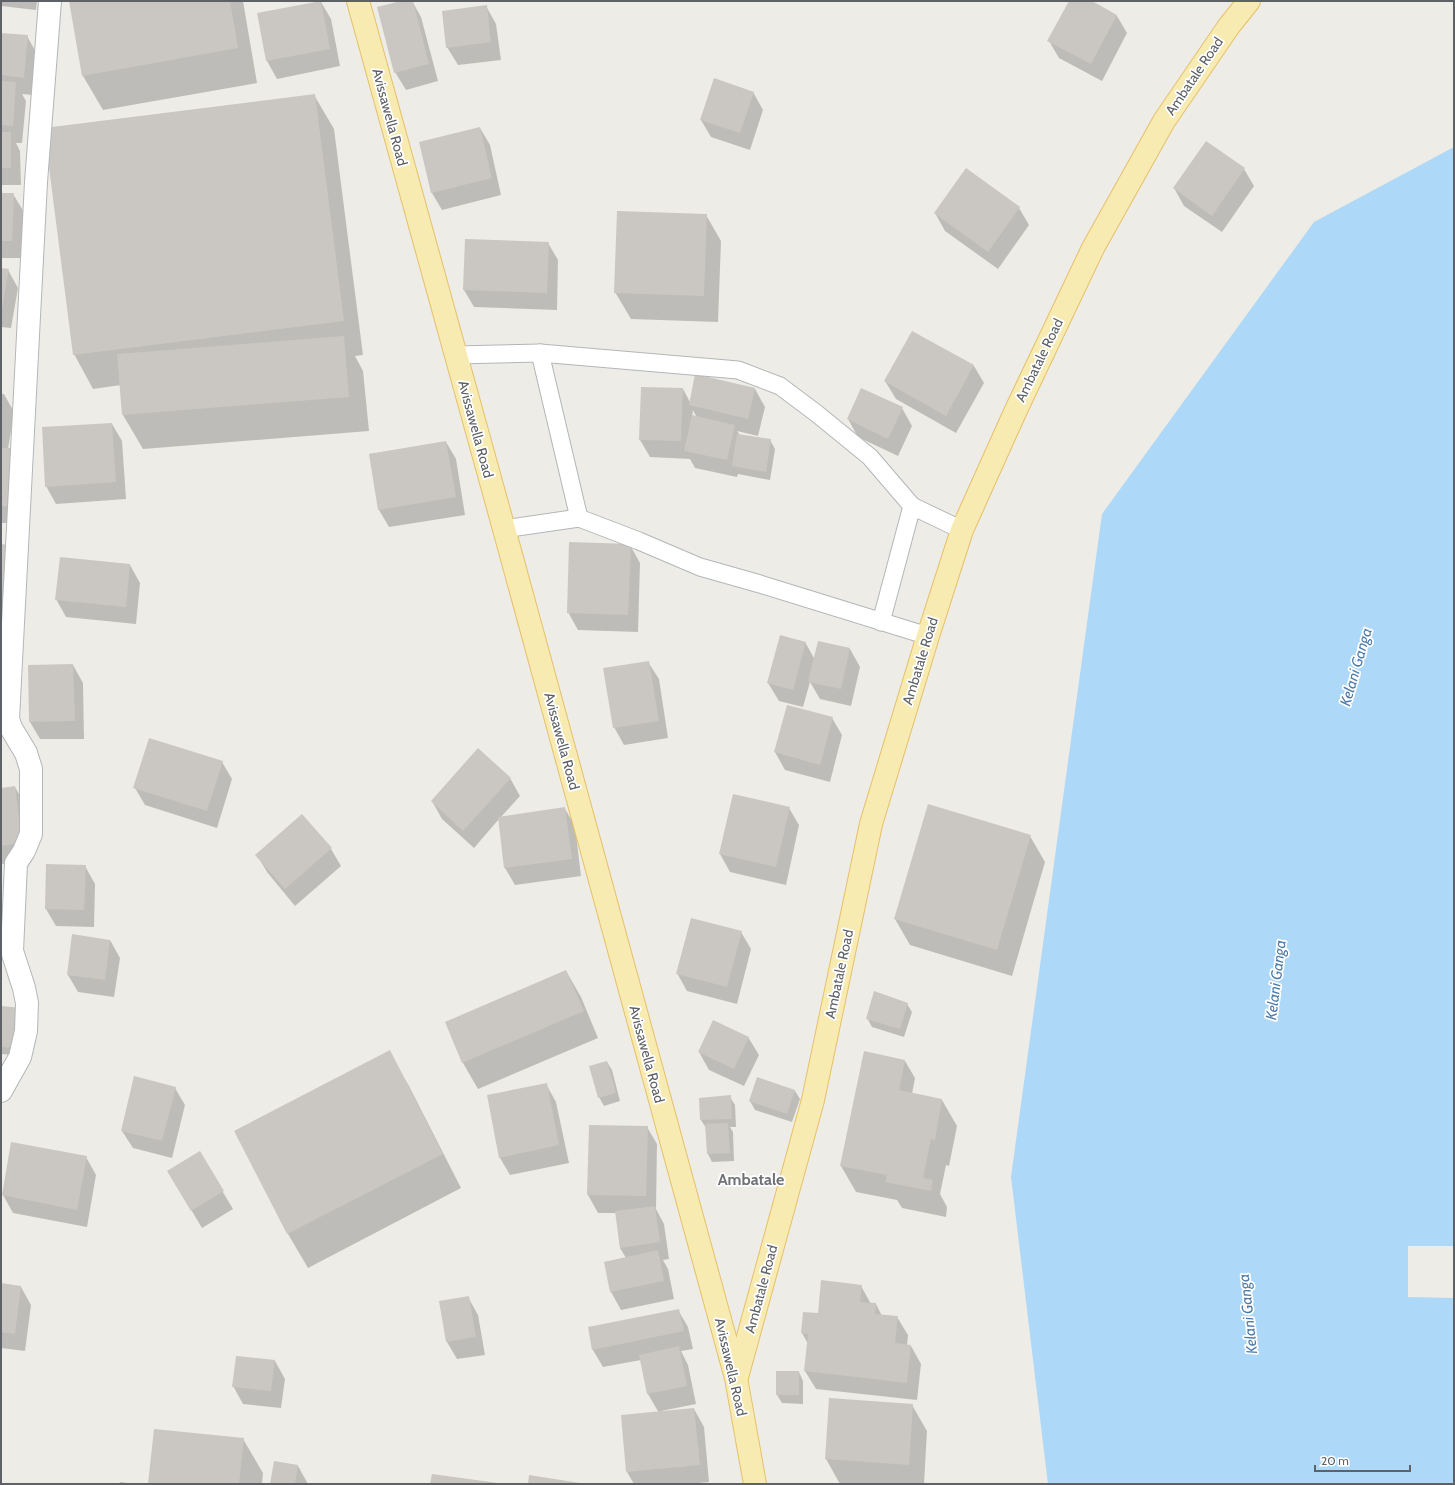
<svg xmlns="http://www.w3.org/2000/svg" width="1455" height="1485" font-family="Cabin,sans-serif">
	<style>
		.water { fill: #add8f7 }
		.pier { fill: #eeece6 }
		.shadow { fill: #0003; fill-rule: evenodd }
		.building { fill: #cac7c2 }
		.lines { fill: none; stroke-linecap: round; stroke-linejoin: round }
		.service-casing { stroke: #b3b6b9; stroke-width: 19 }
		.minor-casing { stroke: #b3b6b9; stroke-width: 24 }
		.primary-casing { stroke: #e5c068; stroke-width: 24 }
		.service { stroke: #fff; stroke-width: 17 }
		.minor { stroke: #fff; stroke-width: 22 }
		.primary { stroke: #f8ebb2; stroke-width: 22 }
		.labels { text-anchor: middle; stroke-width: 3.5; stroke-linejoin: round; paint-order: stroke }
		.street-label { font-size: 14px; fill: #5e6165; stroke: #fff }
		.water-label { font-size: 15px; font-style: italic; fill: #4b7aa8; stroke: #fff }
		.quarter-label { font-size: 16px; font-weight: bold; fill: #6f7377; stroke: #fff }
	</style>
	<rect width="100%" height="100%" fill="#eeece6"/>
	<path class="water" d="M1454,147v1337h-406l-37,-307 91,-663 212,-292z"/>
	<path class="pier" d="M1408,1246h46v52l-46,-1z"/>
	<g class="shadow">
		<path d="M1,1h36l-1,9 -35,-4z"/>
		<path d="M70,1h173l14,82 -154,27 -20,-34z"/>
		<path d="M405,1h7l9,16 17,64 -32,9 -11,-18z"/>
		<path d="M1070,1h20l27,15 10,17 -25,48 -43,-23 -10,-17z"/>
		<path d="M321,2l10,17 9,47 -63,13 -10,-18 -9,-47z"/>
		<path d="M486,6l10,18 5,36 -43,5 -11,-18z"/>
		<path d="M1,34l26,2 10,18 -4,41 -11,-1 4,7 -4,42h-6l4,8 1,34h-20z"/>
		<path d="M753,92l10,18 -13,40 -39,-13 -10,-17z"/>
		<path d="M314,95l20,34 29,226 -8,1 8,15 6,60 -226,18 -20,-34 -2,-30 -28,4 -19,-35z"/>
		<path d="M480,128l10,17 11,50 -59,15 -10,-17z"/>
		<path d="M1244,169l10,17 -32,46 -38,-26 -10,-18z"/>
		<path d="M1,194h12l11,18 -2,46h-21z"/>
		<path d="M1019,208l10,17 -31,44 -53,-38 -10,-18z"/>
		<path d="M706,215l15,26 -3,81 -87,-3 -16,-27z"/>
		<path d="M548,243l10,17 -1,50 -83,-3 -10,-17z"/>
		<path d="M1,269l7,1 10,18 -7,40 -10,-1z"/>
		<path d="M913,332l61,34 10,17 -28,50 -60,-34 -11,-18z"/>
		<path d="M696,375l59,14 10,18 -7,29 -21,-5 3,4 30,5 5,9 -5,31 -32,-6 -1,3 -42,-9 -5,-9 -40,-2 -10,-17 43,-51 7,13zM693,410l4,8 -5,-1z"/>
		<path d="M1,394h3l10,18 -6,37 17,74h-24z"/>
		<path d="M902,408l10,18 -14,30 -40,-19 -10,-18z"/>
		<path d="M112,424l10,17 4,58 -70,5 -10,-18z"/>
		<path d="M446,442l10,17 9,56 -76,12 -10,-17 -9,-56z"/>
		<path d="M1,545l12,60 -12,-1z"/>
		<path d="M630,545l10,18 -2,69 -60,-2 -10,-18z"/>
		<path d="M130,565l10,18 -4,41 -70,-7 -10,-18z"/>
		<path d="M805,642l10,18 35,-11 10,18 -9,39 -31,-7 -10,-17 -7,25 -24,-6 -11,-18z"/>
		<path d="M648,662l11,17 9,59 -44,7 -10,-18z"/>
		<path d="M73,665l10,18 1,56h-44l-10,-17z"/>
		<path d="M832,718l10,17 -12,47 -45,-12 -10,-18z"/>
		<path d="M222,762l10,17 -15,49 -72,-23 -10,-17z"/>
		<path d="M510,778l10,18 -19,21 64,-8 10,17 6,50 -66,9 -10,-17 -6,-49 -25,29 -32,-29 -10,-18z"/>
		<path d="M15,787l10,18 6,56 -30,3v-75z"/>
		<path d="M734,796l55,12 10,17 -13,60 -56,-13 -10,-18z"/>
		<path d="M302,815l29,34 10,17 -46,40 -28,-34 -10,-17z"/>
		<path d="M1030,836l15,26 -33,114 -102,-31 -15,-26z"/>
		<path d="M85,866l10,18 -1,43 -38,-1 -10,-17z"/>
		<path d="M741,932l10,17 -14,55 -50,-13 -10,-18z"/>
		<path d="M110,940l10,18 -6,39 -36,-5 -10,-17z"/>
		<path d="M566,971l15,26 17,41 -120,51 -15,-26 -17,-41z"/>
		<path d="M907,1004l5,8 -8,25 -32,-10 -5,-9z"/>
		<path d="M1,1007l22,49 -22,-2z"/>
		<path d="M748,1037l11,18 -15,31 -35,-16 -10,-18z"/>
		<path d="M389,1052l20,34 52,102 -153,80 -20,-34 -52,-103z"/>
		<path d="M905,1061l10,17 -3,16 30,6 15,26 -8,40 -3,-1 -6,29 7,13 -1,10 -44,-9 -5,-8 -41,-8 -15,-26z"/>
		<path d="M607,1062l5,8 8,31 -16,5 -5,-9z"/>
		<path d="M546,1084l10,18 13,61 -59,12 -10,-17z"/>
		<path d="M175,1088l10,17 -13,53 -39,-10 -11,-17z"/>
		<path d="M795,1091l5,8 -8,23 -37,-12 -5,-9z"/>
		<path d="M730,1097l5,8 1,22h-6l3,5 1,29 -22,1 -4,-8 -2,-26 -5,-8z"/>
		<path d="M647,1127l10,17 -1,65 8,15 5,35 -6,1 5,9 6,30 -53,11 -10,-18 -6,-30 21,-4 -6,-10 -4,-35h-18l-10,-18z"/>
		<path d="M12,1143l74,14 10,18 -9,52 -74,-14 -10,-18z"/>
		<path d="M199,1152l34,57 -31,19 -34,-57z"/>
		<path d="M1,1284l20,3 10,18 -6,46 -24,-3z"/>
		<path d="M861,1286l10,18h5l6,12 15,1 11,18 -1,11h4l10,18 -4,36 -101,-11 -11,-18 3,-27 -6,-11 16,-19z"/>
		<path d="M468,1297l10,18 7,40 -28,4 -10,-17z"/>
		<path d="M678,1310l10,17 5,22 -12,2 7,14 8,39 -35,7v1l33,-3 10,18 5,55 -20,2h-55l-7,-12 32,-59 -11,-19 -7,-34 -38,7 -10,-17 -4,-22z"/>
		<path d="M275,1361l10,18 -4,29 -38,-4 -10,-18z"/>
		<path d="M799,1372l4,9v23l-21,-1 -5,-8z"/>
		<path d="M912,1405l15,26 -3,53h-84l-14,-25z"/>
		<path d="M243,1439l20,34 -1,11h-113z"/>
		<path d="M298,1466l10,18h-37z"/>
		<path d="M120,1482l16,2h-17z"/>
	</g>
	<g class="building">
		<path d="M69,1h161l8,47 -156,28z"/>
		<path d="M321,1l9,48 -64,12 -9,-48z"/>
		<path d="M401,1h12l16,63 -35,9 -17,-66z"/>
		<path d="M1069,1h23l25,14 -26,49 -44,-23z"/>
		<path d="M487,5l4,37 -45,6 -4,-37z"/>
		<path d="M1,33l27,2 -4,43 -23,-3z"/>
		<path d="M714,78l40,14 -14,41 -40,-13z"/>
		<path d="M1,81l15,1 -3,44 -12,-1z"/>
		<path d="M315,94l29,227 -271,34 -29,-227z"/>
		<path d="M480,127l12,51 -61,15 -12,-51z"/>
		<rect x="1" y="132" width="10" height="36"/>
		<path d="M1206,141l39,27 -33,48 -39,-28z"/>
		<path d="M966,168l54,39 -32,45 -54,-39z"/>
		<path d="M1,193h13l-2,48h-11z"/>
		<path d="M617,211l90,3 -3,82 -90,-3z"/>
		<path d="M465,239l84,3 -2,51 -84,-3z"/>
		<path d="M1,268l8,1 -7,40h-1z"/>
		<path d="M912,331l62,34 -28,51 -62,-35z"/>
		<path d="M344,336l5,61 -227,18 -5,-61z"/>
		<path d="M695,374l60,14 -7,31 -59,-14z"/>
		<path d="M641,387l42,1 -2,53 -42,-1z"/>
		<path d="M861,388l42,19 -15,32 -41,-20z"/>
		<path d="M692,415l43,10 -8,35 -43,-9z"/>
		<path d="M112,423l4,59 -71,5 -3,-60z"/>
		<path d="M737,434l34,5 -5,33 -34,-6z"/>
		<path d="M446,441l10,56 -78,13 -9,-56z"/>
		<path d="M1,448h14l1,58h-15z"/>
		<path d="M569,542l62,2 -3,71 -61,-2z"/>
		<path d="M1,544l8,1 -6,43h-2z"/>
		<path d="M60,557l70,7 -4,43 -71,-7z"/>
		<path d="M780,635l26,7 -13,48 -26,-7z"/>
		<path d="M818,641l32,7 -9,41 -33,-7z"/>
		<path d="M649,661l10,60 -46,7 -10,-60z"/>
		<path d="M73,664l2,57 -46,1 -1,-57z"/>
		<path d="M787,705l46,12 -13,48 -46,-13z"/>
		<path d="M149,738l74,23 -16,50 -74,-23z"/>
		<path d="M478,748l33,30 -48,53 -32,-30z"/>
		<path d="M15,786l7,57 -21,3v-58z"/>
		<path d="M733,794l57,13 -14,60 -57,-13z"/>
		<path d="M928,804l103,31 -34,115 -103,-31z"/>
		<path d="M565,807l7,52 -68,9 -6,-51z"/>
		<path d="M302,814l30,34 -47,41 -30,-34z"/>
		<path d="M46,864l40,1 -2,45 -39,-1z"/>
		<path d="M691,918l51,13 -15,56 -51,-13z"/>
		<path d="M72,934l38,6 -5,40 -38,-5z"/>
		<path d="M566,970l18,41 -122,52 -17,-41z"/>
		<path d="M874,991l34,12 -8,26 -34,-10z"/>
		<path d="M1,1006l21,2 -3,40 -18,-1z"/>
		<path d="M713,1020l36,17 -15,32 -36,-17z"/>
		<path d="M390,1050l53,104 -156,80 -53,-103z"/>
		<path d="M864,1051l41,9 -6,30 43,9 -7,41 -4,-1 -8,39 10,2 -2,11 -46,-9 2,-7 -47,-9z"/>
		<path d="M607,1061l9,32 -18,5 -9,-32z"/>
		<path d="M134,1076l42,11 -14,54 -41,-10z"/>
		<path d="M757,1077l38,13 -8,24 -38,-13z"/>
		<path d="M547,1083l12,62 -60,13 -12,-63z"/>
		<path d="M731,1095l1,24 -32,1 -1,-22z"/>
		<path d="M728,1123l2,30 -23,1 -2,-30z"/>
		<path d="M589,1125l59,1 -2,70 -59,-1z"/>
		<path d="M11,1142l76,14 -10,54 -75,-15z"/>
		<path d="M200,1151l24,40 -33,20 -24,-40z"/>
		<path d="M655,1206l5,36 -40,6 -5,-37z"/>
		<path d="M658,1250l6,31 -54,11 -6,-30z"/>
		<path d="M821,1280l41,5 -2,17 16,1 -1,11 23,2 -3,27 16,2 -4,38 -103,-12 4,-37 -7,-1 2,-21 15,1z"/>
		<path d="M1,1283l20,3 -6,48 -14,-2z"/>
		<path d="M469,1296l7,41 -30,5 -7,-41z"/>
		<path d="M679,1309l5,22 -92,19 -4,-23z"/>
		<path d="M679,1346l8,40 -40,8 -8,-39z"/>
		<path d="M236,1356l39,4 -4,31 -39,-4z"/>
		<rect x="776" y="1371" width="23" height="24"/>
		<path d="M829,1398l84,6 -4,61 -84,-6z"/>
		<path d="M694,1408l6,57 -74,7 -5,-57z"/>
		<path d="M154,1429l90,9 -5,46h-91z"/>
		<path d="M274,1461l24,4 -3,19h-25z"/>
		<path d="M432,1474l66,9v1h-68z"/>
		<path d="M529,1475l51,8v1h-52z"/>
	</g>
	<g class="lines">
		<defs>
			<g id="service">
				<path d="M540,353l39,165"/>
				<path d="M456,355l84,-2 198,17 42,16 36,27 54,44 42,49 50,24"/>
				<path d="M504,529l75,-11 60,23 61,26 60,17 168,52"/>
				<path d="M881,622l31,-116"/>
			</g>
			<path id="minor" d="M1,1091l19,-34 6,-26 1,-28 -3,-15 -12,-37 4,-88 8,-12 7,-17v-65l-5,-16 -15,-25 -3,-9 28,-537 14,-181"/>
			<g id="primary">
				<path d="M358,1l146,528 232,849 19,106"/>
				<path d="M737,1377l76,-277 58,-276 57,-188 34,-106 54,-120 77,-162 71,-127 65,-95 20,-25"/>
			</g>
		</defs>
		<use href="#service" class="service-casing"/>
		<use href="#minor" class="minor-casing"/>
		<use href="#primary" class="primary-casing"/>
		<use href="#service" class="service"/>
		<use href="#minor" class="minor"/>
		<use href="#primary" class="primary"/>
	</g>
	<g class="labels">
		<g class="street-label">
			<text transform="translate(1194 76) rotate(-56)" y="5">Ambatale Road</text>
			<text transform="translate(390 117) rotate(75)" y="5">Avissawella Road</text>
			<text transform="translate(1039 360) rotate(-64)" y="5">Ambatale Road</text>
			<text transform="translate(476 429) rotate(75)" y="5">Avissawella Road</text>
			<text transform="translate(920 661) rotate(-73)" y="5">Ambatale Road</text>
			<text transform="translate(562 741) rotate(75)" y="5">Avissawella Road</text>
			<text transform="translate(839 974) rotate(-78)" y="5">Ambatale Road</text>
			<text transform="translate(647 1054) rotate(75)" y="5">Avissawella Road</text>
			<text transform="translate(761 1289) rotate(-75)" y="5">Ambatale Road</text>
			<text transform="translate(731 1367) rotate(77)" y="5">Avissawella Road</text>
		</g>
		<g class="water-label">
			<text transform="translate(1356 667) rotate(-74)" y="5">Kelani Ganga</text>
			<text transform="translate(1276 980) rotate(-83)" y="5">Kelani Ganga</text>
			<text transform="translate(1248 1314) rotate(-96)" y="5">Kelani Ganga</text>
		</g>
		<g class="quarter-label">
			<text x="751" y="1185">Ambatale</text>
		</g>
	</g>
	<rect width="1455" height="1485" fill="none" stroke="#5e6165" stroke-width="4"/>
	<path d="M1315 1465v6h95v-6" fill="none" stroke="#5e6165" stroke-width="2"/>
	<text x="1321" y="1465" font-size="12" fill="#5e6165" stroke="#ffffff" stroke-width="3" paint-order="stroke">20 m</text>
</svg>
